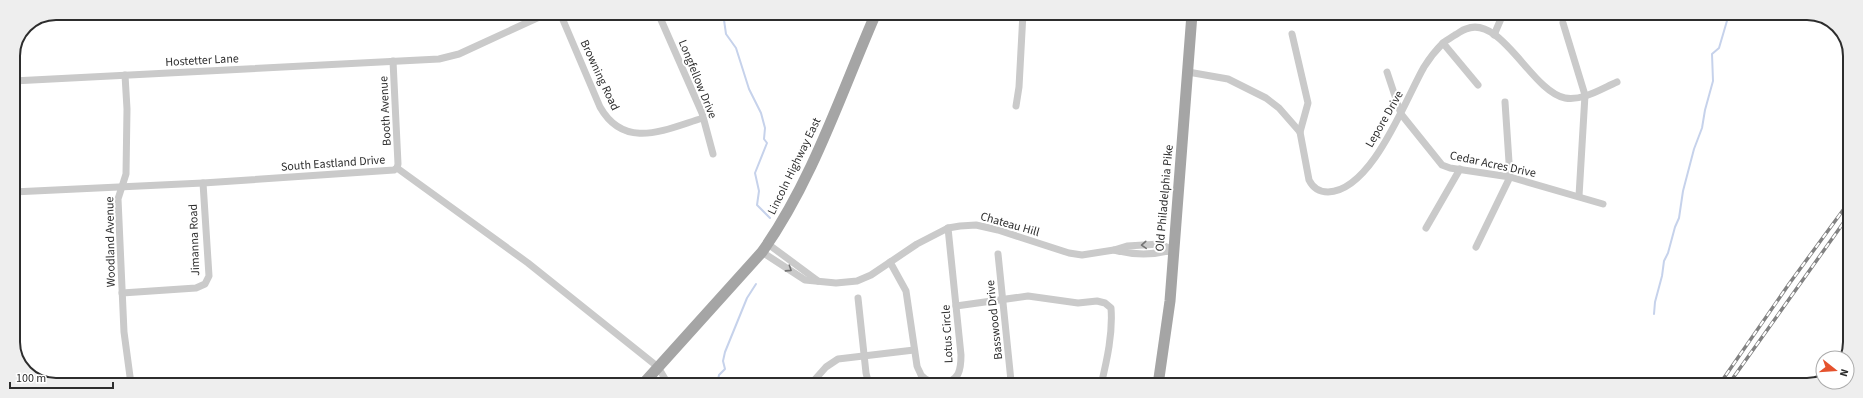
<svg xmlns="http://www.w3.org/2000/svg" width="1863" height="398" font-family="'Source Sans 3',sans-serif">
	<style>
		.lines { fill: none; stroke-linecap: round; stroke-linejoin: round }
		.stream { stroke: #c6d2eb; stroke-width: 2 }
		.minor { stroke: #cacaca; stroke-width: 7 }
		.primary { stroke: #a5a5a5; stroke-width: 11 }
		.rail-casing { stroke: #828282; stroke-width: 3.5 }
		.rail { stroke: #fff; stroke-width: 2; stroke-dasharray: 6; stroke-linecap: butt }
		.oneway { stroke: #747474 }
		.labels { text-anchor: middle; stroke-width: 4; stroke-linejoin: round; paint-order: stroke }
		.street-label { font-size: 12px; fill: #2d2d2d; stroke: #fff }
		.rim { fill: none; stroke: #2d2d2d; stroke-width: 2 }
	</style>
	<rect width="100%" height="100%" fill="#fff"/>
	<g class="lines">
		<g class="stream">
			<path d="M723,13l3,21 10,14 13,41 12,24 4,15 -1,11 3,4 -12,30 4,18 -2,14 13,13"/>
			<path d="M1654,314l1,-12 7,-26 2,-15 4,-8 7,-26 4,-9 4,-27 11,-42 8,-21 3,-18 8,-29 -1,-27 7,-6 10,-34"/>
			<path d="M717,385l2,-10 6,-6 -2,-8 2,-9 22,-54 9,-14"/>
		</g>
		<g class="minor">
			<path d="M560,13l40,94c25,44 66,22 103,11"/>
			<path d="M658,13l44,100 11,41"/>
			<path d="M858,13l15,7"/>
			<path d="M1563,23l22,72 -6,101"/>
			<path d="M1292,34l16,69 -8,29"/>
			<path d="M1494,35l9,-21"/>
			<path d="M1443,43l35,42"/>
			<path d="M393,61l5,103 -1,4"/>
			<path d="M1188,72l40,7 38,19 13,10 21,24 9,48c4,8 10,12 19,12 44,-1 77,-92 96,-125 5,-8 12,-17 19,-24 3,-3 8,-5 12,-8 4,-2 7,-5 11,-6 35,-15 66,63 99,69 18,3 36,-9 52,-16"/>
			<path d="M1387,72l14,42 41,51 8,3 60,9 93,27"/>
			<path d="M125,75l2,34 -1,65 -8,25 6,133 7,52"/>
			<path d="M13,81l426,-22 20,-5 89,-41"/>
			<path d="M1016,106l3,-19 4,-74"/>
			<path d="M397,168l131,95 130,104 10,17"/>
			<path d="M13,192l190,-9 191,-13 3,-2"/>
			<path d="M1426,228l34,-59"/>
			<path d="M768,244l50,37"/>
			<path d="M1476,247l34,-70 -5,-75"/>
			<path d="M1114,250c19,5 40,5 59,0"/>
			<path d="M762,252l43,28 31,3 21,-2 14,-6 46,-31 31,-16 12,-2 16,-1 22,5 71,23 13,2 32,-5 13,-4 33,-2 13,6"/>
			<path d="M998,254l13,127 -2,4"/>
			<path d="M890,262l16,29 11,75c1,3 3,6 4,9 9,10 30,12 37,-1 3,-6 3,-13 3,-19l-13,-127"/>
			<path d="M13,289h4"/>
			<path d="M122,293l74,-5 9,-4 4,-8 -6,-93"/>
			<path d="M858,298l8,75 3,12"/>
			<path d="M956,306l72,-10 50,7 19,-2 8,2 6,5c2,25 -4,52 -10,77"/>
			<path d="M1011,381l22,4"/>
			<path d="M810,385l16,-18 12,-8 76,-9"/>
		</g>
		<g class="primary">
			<path d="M643,384l119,-132c51,-72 79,-159 114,-239"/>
			<path d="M1158,385l12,-84 22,-287"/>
		</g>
		<defs>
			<g id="rail">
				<path d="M1719,385l70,-101 60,-82"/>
				<path d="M1728,385l121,-170"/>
			</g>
		</defs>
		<use href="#rail" class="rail-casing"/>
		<use href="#rail" class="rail"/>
	</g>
	<defs><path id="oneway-chevron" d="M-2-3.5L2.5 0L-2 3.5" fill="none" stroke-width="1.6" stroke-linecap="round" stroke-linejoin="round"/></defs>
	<g class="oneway">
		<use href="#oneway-chevron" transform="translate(1144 245) rotate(176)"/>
		<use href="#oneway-chevron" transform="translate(789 269) rotate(33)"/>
	</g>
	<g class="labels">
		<g class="street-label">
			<text transform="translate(202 60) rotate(-3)" y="4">Hostetter Lane</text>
			<text transform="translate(600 75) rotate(65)" y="4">Browning Road</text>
			<text transform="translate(698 79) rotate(68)" y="4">Longfellow Drive</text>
			<text transform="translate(385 111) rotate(-93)" y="4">Booth Avenue</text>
			<text transform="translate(1384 119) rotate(-60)" y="4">Lepore Drive</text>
			<text transform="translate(333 163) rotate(-4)" y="4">South Eastland Drive</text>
			<text transform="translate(1493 164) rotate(12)" y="4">Cedar Acres Drive</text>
			<text transform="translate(794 166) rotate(-64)" y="4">Lincoln Highway East</text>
			<text transform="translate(1164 198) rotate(-85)" y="4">Old Philadelphia Pike</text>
			<text transform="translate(1010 224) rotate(16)" y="4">Chateau Hill</text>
			<text transform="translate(194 240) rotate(-92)" y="4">Jimanna Road</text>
			<text transform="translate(110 242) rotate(-91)" y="4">Woodland Avenue</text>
			<text transform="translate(994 320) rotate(-96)" y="4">Basswood Drive</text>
			<text transform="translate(947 334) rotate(-93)" y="4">Lotus Circle</text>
		</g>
	</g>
	<path d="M0 0H1863V398H0ZM56 20H1807A36 36 0 0 1 1843 56V342A36 36 0 0 1 1807 378H56A36 36 0 0 1 20 342V56A36 36 0 0 1 56 20Z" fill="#eee" fill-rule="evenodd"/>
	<path class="rim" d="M56 20H1807A36 36 0 0 1 1843 56V342A36 36 0 0 1 1807 378H56A36 36 0 0 1 20 342V56A36 36 0 0 1 56 20Z"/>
	<g transform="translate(1835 370) rotate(107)"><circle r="19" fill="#ffffff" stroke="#ababab"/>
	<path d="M0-3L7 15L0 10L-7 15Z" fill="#e5522d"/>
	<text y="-6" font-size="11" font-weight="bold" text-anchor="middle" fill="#2d2d2d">N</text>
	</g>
	<path d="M10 382v6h103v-6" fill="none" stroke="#2d2d2d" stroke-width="2"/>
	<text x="16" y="382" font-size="12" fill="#2d2d2d" stroke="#ffffff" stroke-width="3" paint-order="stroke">100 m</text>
</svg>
